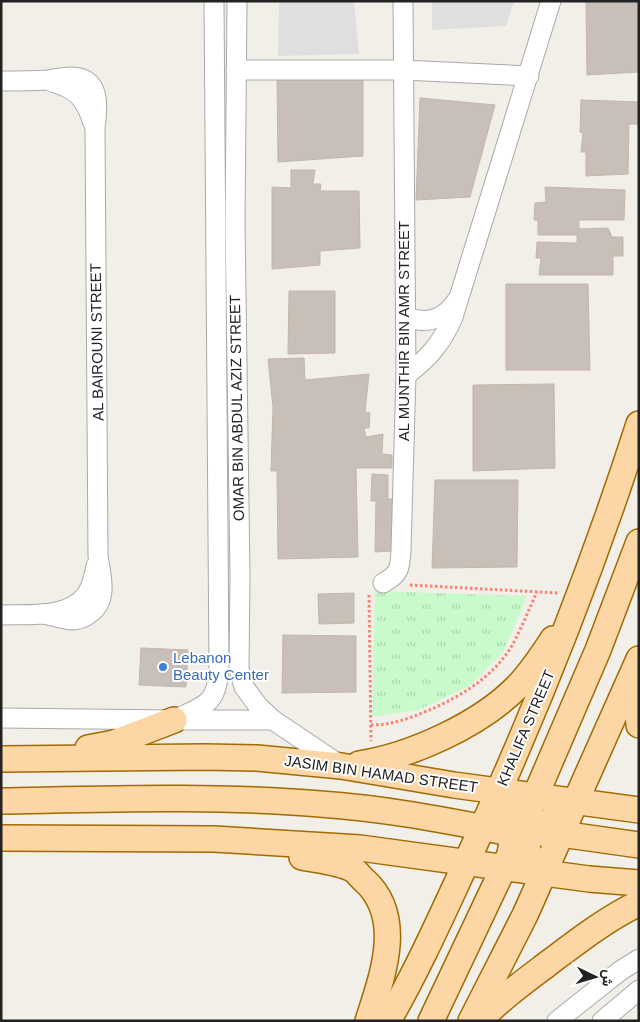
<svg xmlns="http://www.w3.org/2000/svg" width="640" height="1022" font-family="Arial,Vazirmatn,sans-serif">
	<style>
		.residential { fill: #e0dfdf }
		.park { fill: url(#park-tufts) }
		.building { fill: #c7bfb8; stroke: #c4b6ab }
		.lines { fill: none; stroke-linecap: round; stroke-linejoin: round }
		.minor-casing { stroke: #a9a9a9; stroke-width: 21 }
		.major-casing { stroke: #a06b00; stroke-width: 28 }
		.path { stroke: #fa8072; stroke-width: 3; stroke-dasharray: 2.5 2.5; stroke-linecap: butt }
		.minor { stroke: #fff; stroke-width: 19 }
		.major { stroke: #fcd6a4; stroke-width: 25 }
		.shop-dot { fill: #3f7fe0; stroke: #fff; stroke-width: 2 }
		.labels { text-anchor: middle; stroke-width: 4; stroke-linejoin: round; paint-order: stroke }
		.street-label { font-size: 15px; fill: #222; stroke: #fff }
		.shop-label { font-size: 15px; fill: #366cbe; stroke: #fff; text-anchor: start }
	</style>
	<defs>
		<pattern id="park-tufts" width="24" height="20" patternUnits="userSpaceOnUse" patternTransform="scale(1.25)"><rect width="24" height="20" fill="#c8facc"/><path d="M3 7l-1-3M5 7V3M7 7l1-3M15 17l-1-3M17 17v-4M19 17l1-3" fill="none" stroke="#acd6af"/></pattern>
	</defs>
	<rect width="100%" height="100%" fill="#f2efe9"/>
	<g class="residential">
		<path d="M279,1h75l5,53 -81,2z"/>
		<path d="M432,1h82l-8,25 -74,4z"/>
	</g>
	<path class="park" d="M375,591l152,5 -23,55 -34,35 -52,24 -46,7z"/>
	<g class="building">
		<path d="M586,1h53v71l-52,3z"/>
		<path d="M363,74v82l-85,6 -1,-86z"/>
		<path d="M420,98l75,7 -25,92 -54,3z"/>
		<path d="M581,100l58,2v22h-10l-1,50 -42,2v-24h-5l2,-19 -3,-1z"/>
		<path d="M291,170h24l-2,14h8l-1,7h39l1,57 -40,3v14l-48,4v-82l19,1z"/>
		<path d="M545,187l80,3 -1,30h-45v9l29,-1 4,9h11v19h-10v19h-74l2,-17h-5l1,-16 40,1v-8h-39v-15h-4l1,-17 11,-1z"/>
		<path d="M506,284h82l2,86h-84z"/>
		<path d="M289,291h46v62l-47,1z"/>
		<path d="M304,358l1,22 64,-6 -4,38 5,1 -1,15h-5l2,9 17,-3 -1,20 10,1v13h-36l2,89 -80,2 -1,-88h-6l2,-64 -5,-48z"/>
		<path d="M554,384l1,84 -82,3v-86z"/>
		<path d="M372,474l16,1v24h5v52l-18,1 1,-51h-5z"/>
		<path d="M435,480h83l-1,87 -85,1z"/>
		<path d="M354,593v30l-35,1 -1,-30z"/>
		<path d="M283,635l73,1v56l-74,1z"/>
		<path d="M141,648l47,2 -2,37 -47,-2z"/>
	</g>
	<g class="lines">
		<defs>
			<g id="minor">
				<path d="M237,1l-2,222 5,352 -1,94 5,18 15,20 14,13 67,45"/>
				<path d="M236,70h166l127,6"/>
				<path d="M1,81c16,0 31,0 47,-1 7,-1 15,-3 23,-3 30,0 27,30 24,51l3,428c3,20 11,45 -9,58 -5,4 -12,6 -18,6 -9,-1 -19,-4 -27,-6"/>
				<path d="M52,82c25,7 33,16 41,41"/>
				<path d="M406,317c21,8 39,2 51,-17"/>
				<path d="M406,375c22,-16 36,-32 47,-58l98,-316"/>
				<path d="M383,583c17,-9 17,-15 18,-33l5,-175 -3,-374"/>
				<path d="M1,615c27,-1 67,4 85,-20 6,-8 8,-19 10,-29"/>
				<path d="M1,718l173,2h99"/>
				<path d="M174,720c31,-15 43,-15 45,-52l-5,-667"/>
				<path d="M557,1021l63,-50 19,-12"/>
				<path d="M602,1021l37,-31"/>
			</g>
			<g id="major">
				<path d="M639,681l-3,15 3,29"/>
				<path d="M88,748l26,-5 60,-23"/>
				<path d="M1,759l204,-2 52,1 84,8 113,19 185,25"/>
				<path d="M359,764c52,-8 120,-39 157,-76 14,-14 26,-32 37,-49"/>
				<path d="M1,801c106,-2 213,-6 319,3 60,4 120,15 180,27 32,2 53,-8 76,-30"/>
				<path d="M545,834h16l78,11"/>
				<path d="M1,838l213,1 146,9 229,31 50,4"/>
				<path d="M302,857c15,3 39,5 52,13 4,3 7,8 11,11 40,37 17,96 3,140"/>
				<path d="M544,873c-20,-18 -21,-35 -16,-60l70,-163 41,-108"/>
				<path d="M388,1021c30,-52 54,-106 79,-160 66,-142 124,-288 172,-437"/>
				<path d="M431,1021l79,-167c5,-24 2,-42 -11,-63"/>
				<path d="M471,1021l54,-106 114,-256"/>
				<path d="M479,1021c21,-22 46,-40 71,-59 28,-21 56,-43 89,-59"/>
			</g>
		</defs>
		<use href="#minor" class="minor-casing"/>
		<use href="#major" class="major-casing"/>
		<g class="path">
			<path d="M410,585l149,8"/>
			<path d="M369,595l2,146"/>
			<path d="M371,725c20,0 37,-6 56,-14 33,-14 67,-34 86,-67 9,-17 16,-35 24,-52"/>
		</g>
		<use href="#minor" class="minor"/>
		<use href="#major" class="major"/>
	</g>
	<circle class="shop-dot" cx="163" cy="667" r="5"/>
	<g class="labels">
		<g class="street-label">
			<text transform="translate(404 331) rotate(-90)" y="5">AL MUNTHIR BIN AMR STREET</text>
			<text transform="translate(97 342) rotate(-91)" y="5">AL BAIROUNI STREET</text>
			<text transform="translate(237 408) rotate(-91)" y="5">OMAR BIN ABDUL AZIZ STREET</text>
			<text transform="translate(526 728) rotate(-67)" y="5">KHALIFA STREET</text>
			<text transform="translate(381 774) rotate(8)" y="5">JASIM BIN HAMAD STREET</text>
		</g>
		<g class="shop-label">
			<text x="173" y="663">Lebanon<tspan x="173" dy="17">Beauty Center</tspan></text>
		</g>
	</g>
	<rect width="640" height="1022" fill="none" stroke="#222222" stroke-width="5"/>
	<g transform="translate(595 977) rotate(95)" stroke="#ffffff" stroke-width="4" paint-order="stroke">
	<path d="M0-4L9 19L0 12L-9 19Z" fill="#222222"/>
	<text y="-8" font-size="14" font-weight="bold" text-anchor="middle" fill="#222222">ش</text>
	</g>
</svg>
